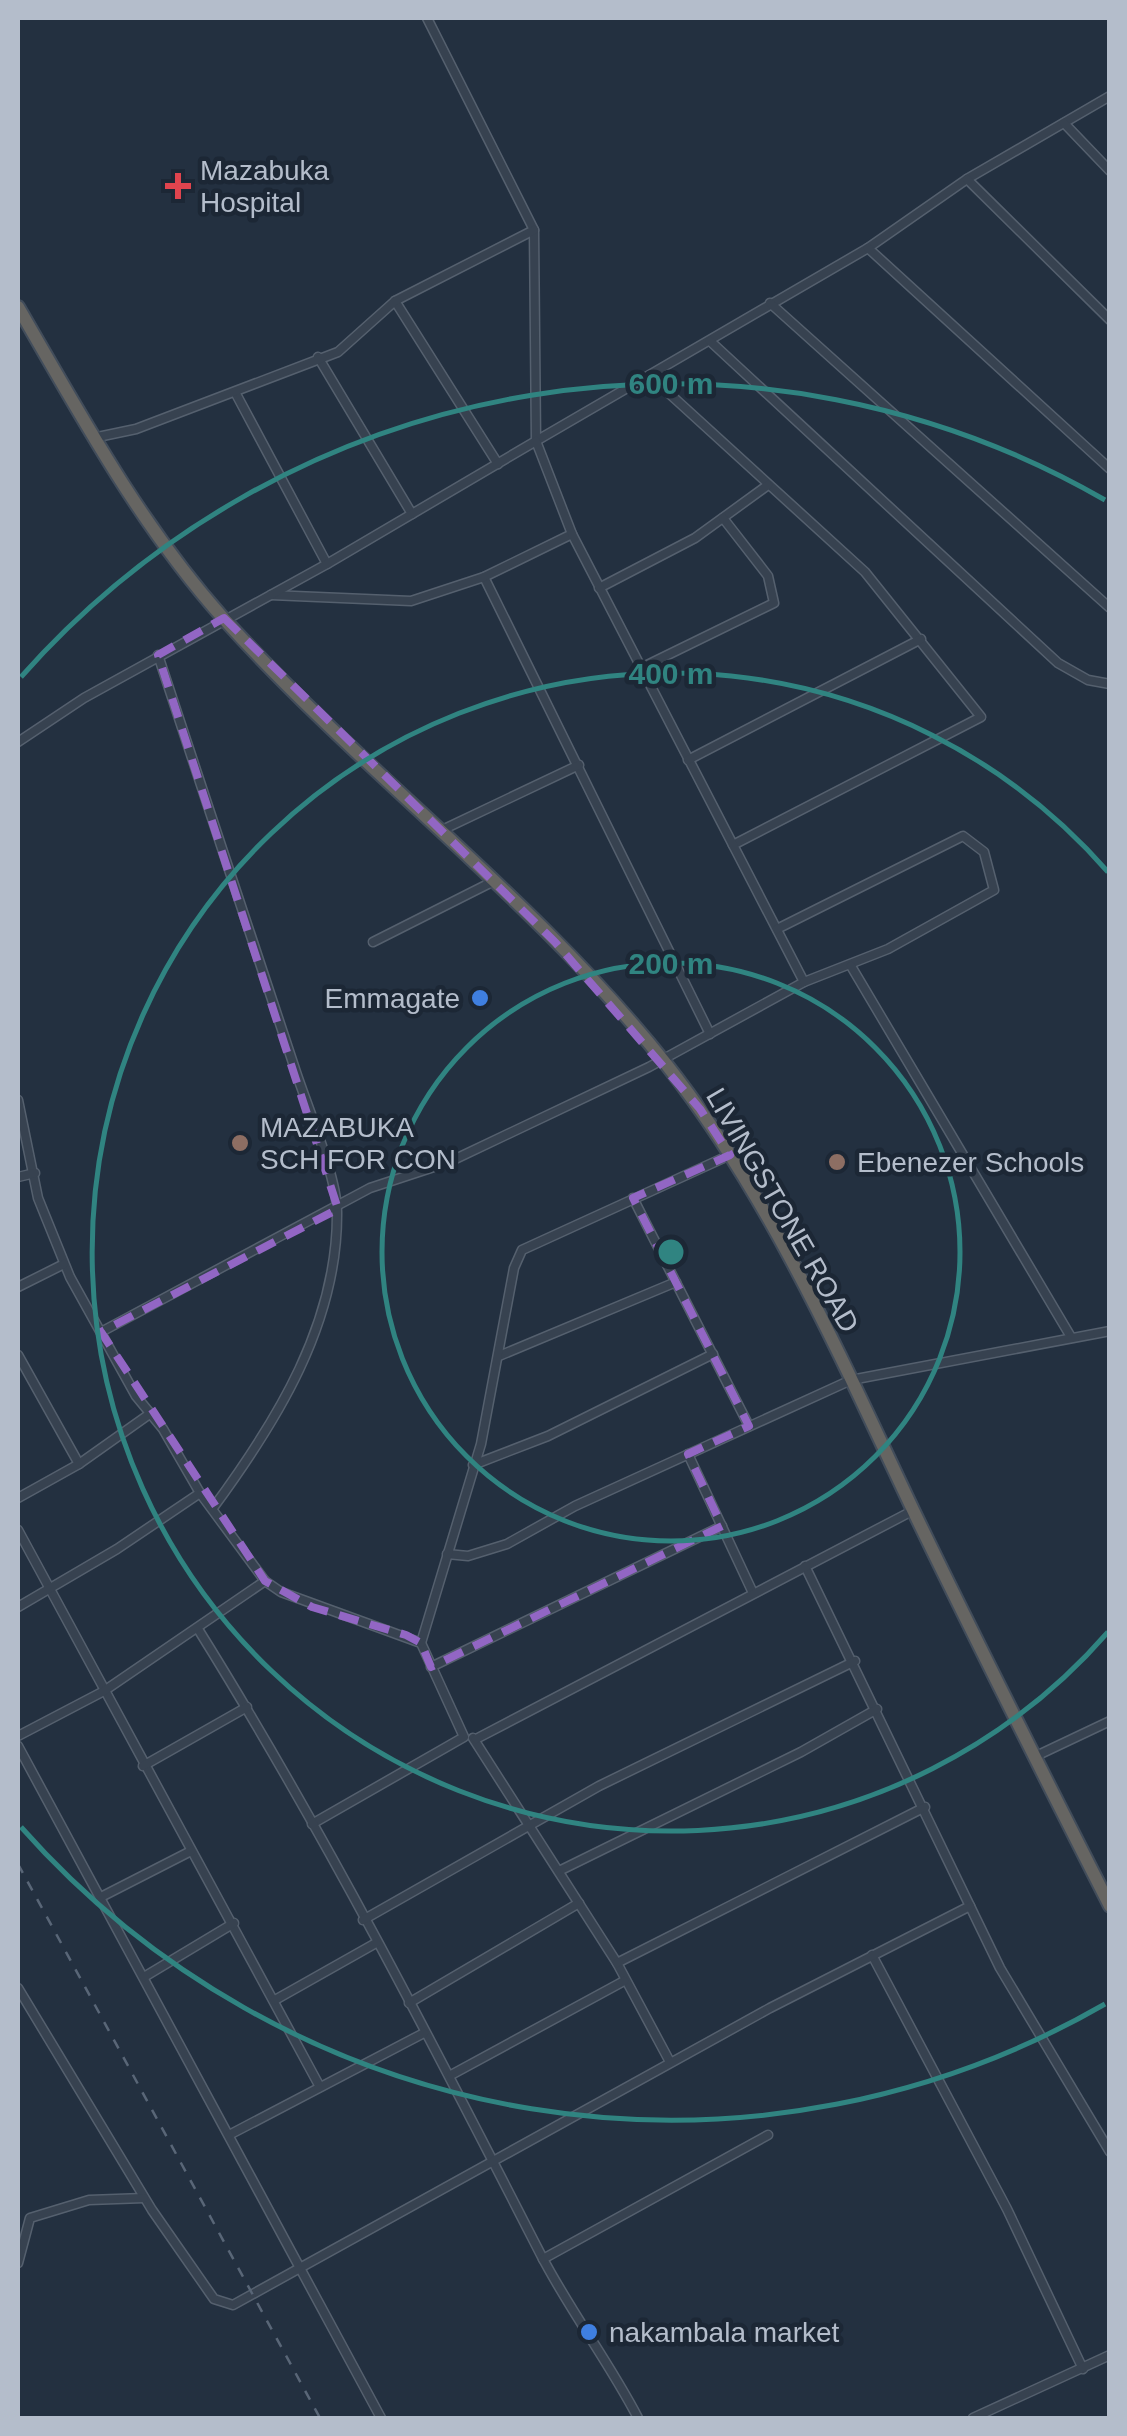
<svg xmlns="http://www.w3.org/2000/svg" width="1127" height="2436" font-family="Arial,sans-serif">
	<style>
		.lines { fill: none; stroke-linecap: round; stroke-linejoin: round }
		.minor-casing { stroke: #55606e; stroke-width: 11 }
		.trunk-casing { stroke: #424d5b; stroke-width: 16 }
		.minor { stroke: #374250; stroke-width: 8 }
		.trunk { stroke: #666562; stroke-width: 12 }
		.rail { stroke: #596677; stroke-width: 2.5; stroke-dasharray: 10 10; stroke-linecap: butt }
		.marked { fill: none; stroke: #9266c4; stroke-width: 8; stroke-dasharray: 20 12; stroke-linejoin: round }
		.ring { fill: none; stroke: #308481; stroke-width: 5 }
		.health-dot { fill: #e0444e; stroke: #1c2735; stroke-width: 4 }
		.shop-dot { fill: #3f7fe0; stroke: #1c2735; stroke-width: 4 }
		.education-dot { fill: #8d6e63; stroke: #1c2735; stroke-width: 4 }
		.labels { text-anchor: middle; stroke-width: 9; stroke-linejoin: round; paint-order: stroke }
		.poi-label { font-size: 28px; fill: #b4bdcb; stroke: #1c2735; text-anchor: start }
		.street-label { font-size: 28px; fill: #b4bdcb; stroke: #1c2735 }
		.centre { fill: #308481; stroke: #1c2735; stroke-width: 5 }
		.ring-label { font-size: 30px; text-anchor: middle; font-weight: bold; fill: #308481; stroke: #1c2735; stroke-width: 9; stroke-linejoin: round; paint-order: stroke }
	</style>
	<rect width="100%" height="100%" fill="#233040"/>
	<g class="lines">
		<defs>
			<g id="minor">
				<path d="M427,18l107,212 2,211 332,-193 99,-69 143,-83"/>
				<path d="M1064,123l46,48"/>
				<path d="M967,179l143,141"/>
				<path d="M868,248l242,221"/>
				<path d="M395,301l103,163"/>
				<path d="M770,303l340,305"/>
				<path d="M710,341l348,322 30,17 22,4"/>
				<path d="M318,357l94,157"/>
				<path d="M650,376l215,196 116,145 -248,128"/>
				<path d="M235,392l92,172"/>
				<path d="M93,438l43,-9 202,-77 57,-51 139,-71"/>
				<path d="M484,577l226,457"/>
				<path d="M599,588l96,-50 73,-53"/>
				<path d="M271,595l140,6 73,-24 88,-43"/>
				<path d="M158,655c46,137 92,274 136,411 12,38 43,110 43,146 1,111 -60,209 -124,296"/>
				<path d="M641,668l133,-65 -6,-27 -45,-58"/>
				<path d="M18,742l66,-44 243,-134 209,-123 36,93 232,448 -155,85 -200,95 -79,26 -269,144"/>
				<path d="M688,760l233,-121"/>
				<path d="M440,831l139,-66"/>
				<path d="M777,929l186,-93 21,16 10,38 -106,59 -84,33"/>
				<path d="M373,942l119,-60"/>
				<path d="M851,966l220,371"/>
				<path d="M18,1100l20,98 32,79 66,119 27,33 37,64 65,88 16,11 140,51 43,94 -152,87"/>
				<path d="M18,1177l17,-4"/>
				<path d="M633,1198l116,228"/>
				<path d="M18,1287l46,-23"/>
				<path d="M18,1355l61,109"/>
				<path d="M499,1356l177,-74"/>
				<path d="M688,1454l65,139"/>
				<path d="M473,1465l75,-29 165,-82"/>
				<path d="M18,1498l61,-34 72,-51"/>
				<path d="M18,1530l302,557"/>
				<path d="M447,1554l21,2 39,-12 68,-38 276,-126 259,-49"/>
				<path d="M805,1566l195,402 110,184"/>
				<path d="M18,1607l99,-58 83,-56"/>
				<path d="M198,1629c126,202 235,415 343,626 29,56 68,107 97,163"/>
				<path d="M421,1643l60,-199 33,-176 8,-18 208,-95"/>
				<path d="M431,1667l291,-141"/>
				<path d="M18,1736l86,-45 161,-110"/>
				<path d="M473,1738l144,225 53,99"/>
				<path d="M476,1739l438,-229"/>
				<path d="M18,1746l363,672"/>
				<path d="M1034,1757l76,-36"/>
				<path d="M143,1766l104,-59"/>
				<path d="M559,1871l242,-119 76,-43"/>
				<path d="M101,1897l90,-46"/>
				<path d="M363,1920l236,-134 256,-125"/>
				<path d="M872,1955l135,254 76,160"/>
				<path d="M617,1963l308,-156"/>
				<path d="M144,1977l90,-54"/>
				<path d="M18,1988l134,222 62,89 19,6 537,-297 200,-102"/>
				<path d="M275,2000l101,-57"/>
				<path d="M409,2003l170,-100"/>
				<path d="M451,2075l173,-94"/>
				<path d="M229,2135l195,-102"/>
				<path d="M543,2259l225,-124"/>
				<path d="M18,2263l12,-45 59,-18 55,-2"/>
				<path d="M973,2418l137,-63"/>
			</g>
			<path id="trunk" d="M18,307c62,107 122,218 205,311 140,155 313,282 443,446 105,133 175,294 247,446 64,133 130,264 197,396"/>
		</defs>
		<use href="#minor" class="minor-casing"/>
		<use href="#trunk" class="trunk-casing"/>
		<use href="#minor" class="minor"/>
		<use href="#trunk" class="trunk"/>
		<path class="rail" d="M18,1864l302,554"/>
	</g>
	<path class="marked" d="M224,618l331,324 145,167 30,46 -97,43 116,228 -61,28 34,72 -291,141 -10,-24 -15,-8 -94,-28 -47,-26 -164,-249 237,-123 -180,-554z"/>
	<g class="ring">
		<circle cx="671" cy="1252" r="289"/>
		<path d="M1108 1632A579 579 0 1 1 1108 872"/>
		<path d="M1105 2004A868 868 0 0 1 21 1827M21 677A868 868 0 0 1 1105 500"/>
	</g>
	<path class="health-dot" d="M173 171h10v10h10v10h-10v10h-10v-10h-10v-10h10z"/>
	<g class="shop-dot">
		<circle cx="480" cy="998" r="10"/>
		<circle cx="589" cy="2332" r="10"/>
	</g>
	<g class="education-dot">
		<circle cx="240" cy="1143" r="10"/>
		<circle cx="837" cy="1162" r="10"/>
	</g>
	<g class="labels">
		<g class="poi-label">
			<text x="200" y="180">Mazabuka<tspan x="200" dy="32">Hospital</tspan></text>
			<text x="460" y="1008" text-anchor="end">Emmagate</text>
			<text x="260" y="1137">MAZABUKA<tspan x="260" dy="32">SCH FOR CON</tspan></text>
			<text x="857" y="1172">Ebenezer Schools</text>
			<text x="609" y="2342">nakambala market</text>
		</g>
		<g class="street-label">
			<text transform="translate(783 1210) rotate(60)" y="10">LIVINGSTONE ROAD</text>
		</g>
	</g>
	<circle cx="671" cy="1252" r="15" class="centre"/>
	<g class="ring-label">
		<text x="671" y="394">600 m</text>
		<text x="671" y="684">400 m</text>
		<text x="671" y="974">200 m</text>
	</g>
	<rect width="1127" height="2436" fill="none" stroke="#b4bdcb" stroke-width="40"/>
</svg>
